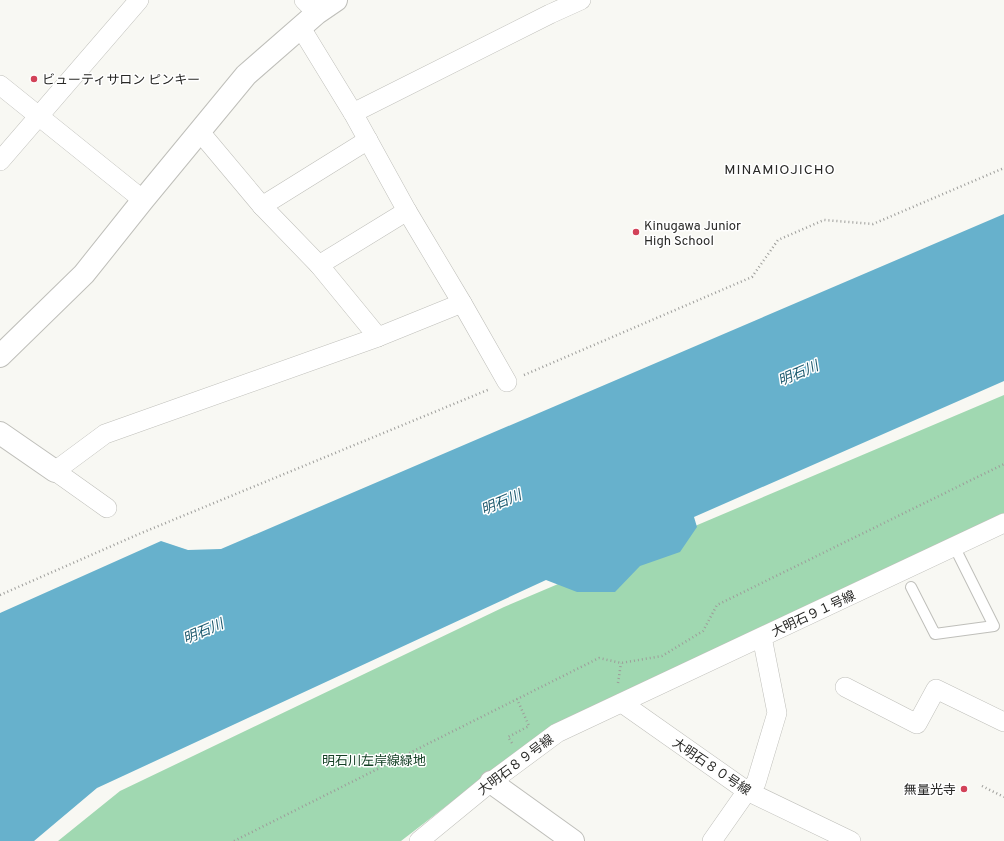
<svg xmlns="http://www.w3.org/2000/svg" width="1004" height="841" font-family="Overpass,'Noto Sans JP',sans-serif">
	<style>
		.green { fill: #a0d8b1 }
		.water { fill: #67b1cc }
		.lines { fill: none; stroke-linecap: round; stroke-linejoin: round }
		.lane-casing { stroke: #bfbfba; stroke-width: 12 }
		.street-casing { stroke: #bfbfba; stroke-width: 20 }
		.secondary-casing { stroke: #bfbfba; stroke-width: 24 }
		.path { stroke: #9d9d9a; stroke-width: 2.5; stroke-dasharray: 1 3; stroke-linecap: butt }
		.lane { stroke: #fff; stroke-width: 10 }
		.street { stroke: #fff; stroke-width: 19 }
		.secondary { stroke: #fff; stroke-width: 22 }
		.poi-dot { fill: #d24258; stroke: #fff; stroke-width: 1.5 }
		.labels { text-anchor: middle; stroke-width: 3; stroke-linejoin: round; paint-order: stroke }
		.poi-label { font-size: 13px; fill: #282826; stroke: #fff; text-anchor: start }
		.street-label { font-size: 13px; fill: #282826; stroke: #fff }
		.park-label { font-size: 13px; fill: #154126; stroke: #fff }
		.neighbourhood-label { font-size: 14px; letter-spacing: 1px; fill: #282826; stroke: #fff }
		.water-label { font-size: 14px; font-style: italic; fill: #1d596d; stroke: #fff }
	</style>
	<rect width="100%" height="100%" fill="#f8f8f3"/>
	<path class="green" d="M1004,395v121l-520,261 -83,64h-343l62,-50 384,-184z"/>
	<path class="water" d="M1004,214v167l-310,136 3,10 -17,25 -40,14 -25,26h-38l-31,-12 -449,208 -63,53h-34v-228l161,-72 27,9 33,-1z"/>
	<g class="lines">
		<defs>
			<path id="lane" d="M911,587l24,47 59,-8 -40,-80"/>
			<g id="street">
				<path d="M304,0l13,13"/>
				<path d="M301,28l52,85 54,98 55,92 45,79"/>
				<path d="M0,85l143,115"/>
				<path d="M353,113l197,-99 31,-14"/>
				<path d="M200,132l62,74 57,59 59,72"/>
				<path d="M0,161l139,-161"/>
				<path d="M262,206l106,-66"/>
				<path d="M319,265l88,-54"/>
				<path d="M107,508l-52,-37 50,-37 273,-97 84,-34"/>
				<path d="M845,687l72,37 19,-35 68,33"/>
				<path d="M622,703l125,88 104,50"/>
				<path d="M419,841l72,-59 66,-49 447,-210"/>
				<path d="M712,841l35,-50 9,-8 21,-70 -15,-76"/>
			</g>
			<g id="secondary">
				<path d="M0,356l84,-82 59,-74 103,-125 71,-62 19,-13"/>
				<path d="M0,433l55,38"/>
				<path d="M491,782l82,59"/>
			</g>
		</defs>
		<use href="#lane" class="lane-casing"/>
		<use href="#street" class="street-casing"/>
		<use href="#secondary" class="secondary-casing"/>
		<g class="path">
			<path d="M524,375l228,-98 26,-37 46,-20 49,4 131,-56"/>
			<path d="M0,595l139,-61 351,-145"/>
			<path d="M618,683l3,-20"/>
			<path d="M512,743l-4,-6 21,-11 -12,-27"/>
			<path d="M982,786l22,11"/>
			<path d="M234,841l365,-183 22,5 41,-7 41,-25 14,-26 287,-141"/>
		</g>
		<use href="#lane" class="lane"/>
		<use href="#street" class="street"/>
		<use href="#secondary" class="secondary"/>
	</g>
	<g class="poi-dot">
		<circle cx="34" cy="79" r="4"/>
		<circle cx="636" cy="232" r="4"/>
		<circle cx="964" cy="789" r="4"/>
	</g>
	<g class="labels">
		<g class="poi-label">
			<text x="42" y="84">ビューティサロン ピンキー</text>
			<text x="644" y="230">Kinugawa Junior<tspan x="644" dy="15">High School</tspan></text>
			<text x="956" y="794" text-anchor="end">無量光寺</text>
		</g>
		<g class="street-label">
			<text transform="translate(813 613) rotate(-25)" y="5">大明石９１号線</text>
			<text transform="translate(515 764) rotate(-37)" y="5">大明石８９号線</text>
			<text transform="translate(712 766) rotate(34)" y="5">大明石８０号線</text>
		</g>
		<g class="park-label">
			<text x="374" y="765">明石川左岸線緑地</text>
		</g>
		<g class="neighbourhood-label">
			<text x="780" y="174">MINAMIOJICHO</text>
		</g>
		<g class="water-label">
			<text transform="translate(798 373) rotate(-23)" y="5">明石川</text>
			<text transform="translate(501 502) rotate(-23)" y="5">明石川</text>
			<text transform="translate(203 631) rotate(-23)" y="5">明石川</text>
		</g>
	</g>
</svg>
